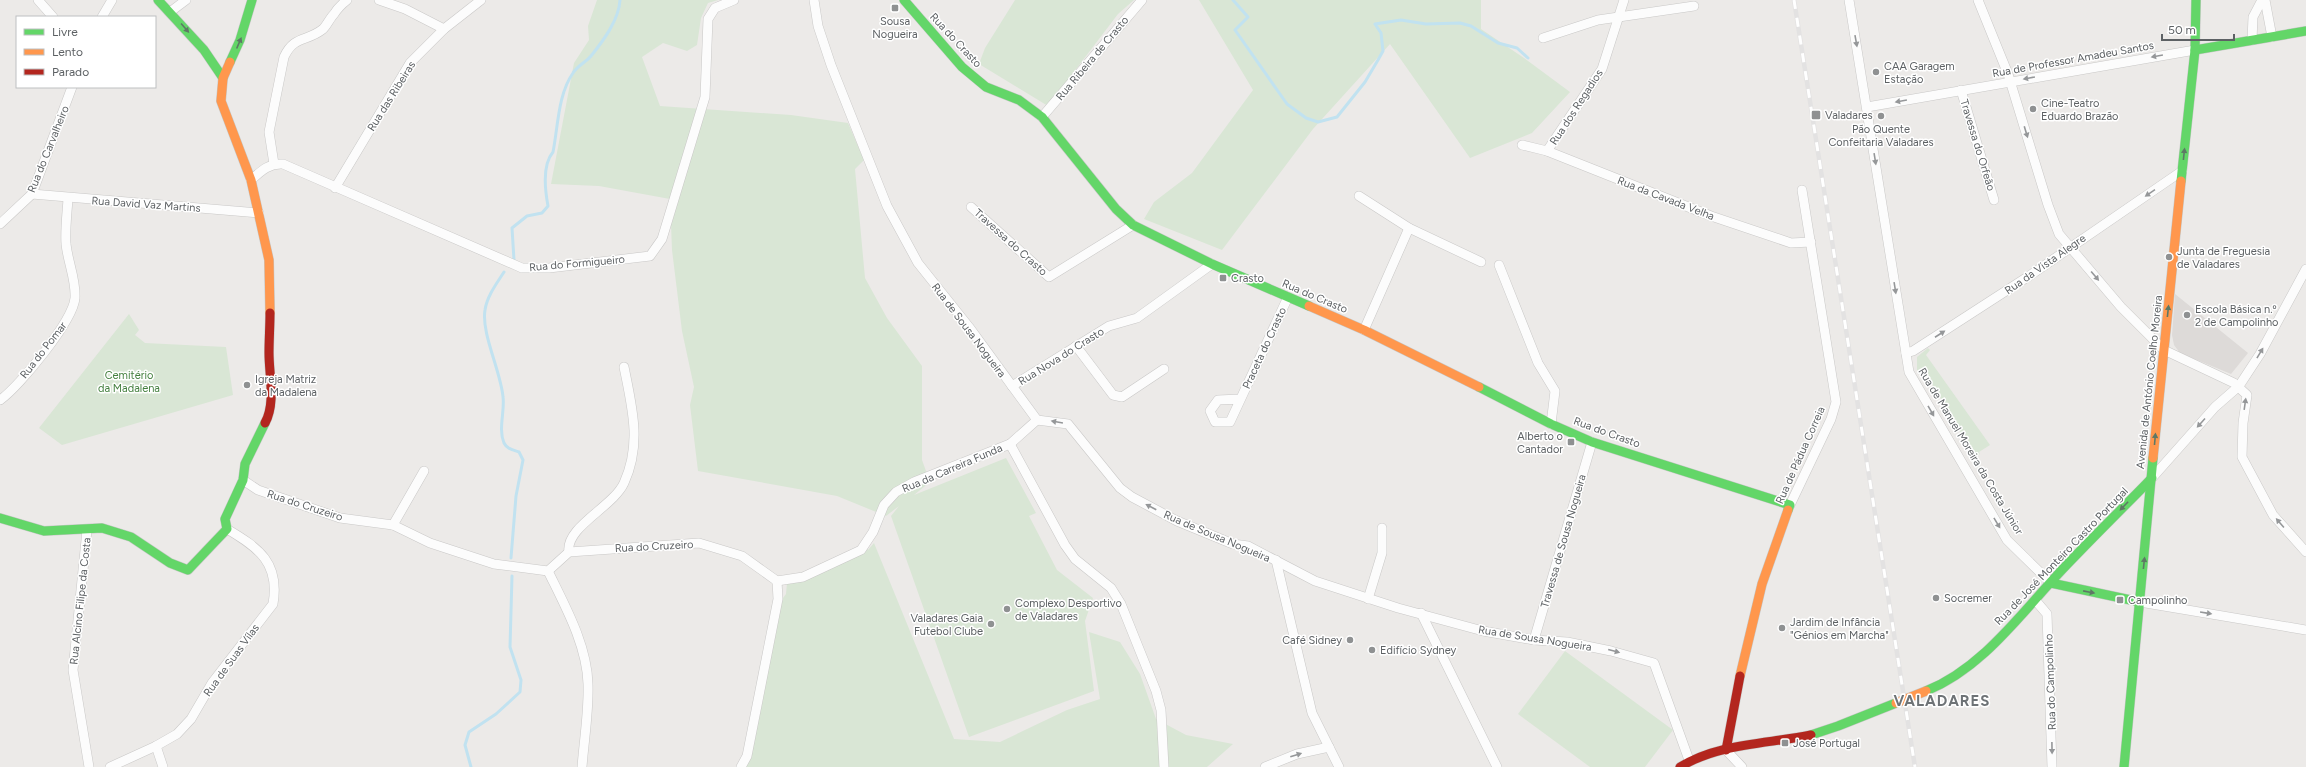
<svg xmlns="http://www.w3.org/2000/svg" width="2306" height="767" font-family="Figtree,sans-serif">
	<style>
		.education { fill: #dddad8 }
		.green { fill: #d9e6d5 }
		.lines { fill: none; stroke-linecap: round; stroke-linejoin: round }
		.stream { stroke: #c1e2f0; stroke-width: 3 }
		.street-casing { stroke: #c9c8c7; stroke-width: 10 }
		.fast-casing { stroke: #c6c7c6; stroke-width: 10 }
		.slow-casing { stroke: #c6c7c6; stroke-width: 10 }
		.jam-casing { stroke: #c6c7c6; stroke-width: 10 }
		.street { stroke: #fcfcfc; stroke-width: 9 }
		.fast { stroke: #63d668; stroke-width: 9 }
		.slow { stroke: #ff974d; stroke-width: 9 }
		.jam { stroke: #b3261e; stroke-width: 9 }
		.rail-casing { stroke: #e3e2e2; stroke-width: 4.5 }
		.rail { stroke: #fff; stroke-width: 3; stroke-dasharray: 9; stroke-linecap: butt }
		.slow-bridge-casing { stroke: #c6c7c6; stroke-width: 10; stroke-linecap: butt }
		.slow-bridge { stroke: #ff974d; stroke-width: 9 }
		.oneway { fill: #5e7865 }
		.oneway2 { fill: #959799 }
		.poi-dot { fill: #8f9192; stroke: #fff; stroke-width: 1.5 }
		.labels { text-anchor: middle; stroke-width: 3; stroke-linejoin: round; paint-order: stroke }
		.poi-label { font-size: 11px; fill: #5d6164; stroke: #fff; text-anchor: start }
		.street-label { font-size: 11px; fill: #5d6164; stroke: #fff }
		.park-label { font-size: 11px; fill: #458040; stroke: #fff }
		.district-label { font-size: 15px; font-weight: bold; letter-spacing: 1px; fill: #6e7376; stroke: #fff }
	</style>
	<rect width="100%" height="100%" fill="#eceae8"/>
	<path class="education" d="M2175,294l73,59 -17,21 -51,-21 -6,-8 -2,-10z"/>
	<g class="green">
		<path d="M597,0h121l-10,3 -7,15 -4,27 -10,6 -24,-8 -21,14 18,49 131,9 57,8 16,37 -9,9 10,109 22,40 35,48v94l8,22 -16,13 92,-37 30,55 -7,3 28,54 36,28 -8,23 9,70 -125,46 -78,-221 8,-10 -13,10 -49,-20 -139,-25 -8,-66 4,-18 -12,-56 -10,-81 -2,-51 -71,-13 -48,-2 23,-121 15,-23 -1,-14z"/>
		<path d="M1015,0h119l-16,14 -70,92 -69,-42 6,-16z"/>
		<path d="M1199,0h282v29l43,29 46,34 -38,41 -62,25 -80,-114 -77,85 -91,121 -78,-31 10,-17 38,-29 61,-83z"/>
		<path d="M129,314l10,16 -4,5 10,8 81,4 7,48 -171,50 -23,-17z"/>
		<path d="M1928,348l2,2 -4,5 64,90 -11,7 1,2 -5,3 -45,-77 -6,2 -7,-12v-13z"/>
		<path d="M874,543l80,196 46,3 67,-32 33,-11 -11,-67 31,10 20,32 16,45 30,16 47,9 -26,23h-470l10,-19 36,-150 3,-4 1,-11c15,-17 24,-10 45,-16 13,-4 24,-10 35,-19l1,2z"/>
		<path d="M1565,651l108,79 -28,37h-55l-72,-53z"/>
	</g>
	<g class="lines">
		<g class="stream">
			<path d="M1233,0l15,17 -13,13 52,74 19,14 12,4 19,-5 28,-35 13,-22 5,-9 -2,-18 -6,-9 26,-4 25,4 34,-1 11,3 27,17 19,5 11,10"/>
			<path d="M514,260l-2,-32 15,-12 15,-3 6,-7c-3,-16 -6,-41 5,-54 5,-25 5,-58 20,-79 4,-7 13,-11 18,-17 12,-15 28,-36 29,-56"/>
			<path d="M504,272c-7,11 -17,24 -19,38 -4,23 16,62 18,87 2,14 -5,32 1,46 3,6 9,7 15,9l4,8 -7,36 -5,62"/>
			<path d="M471,767l-6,-22 4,-13 27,-18 24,-22 1,-12 -11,-33 2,-71"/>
		</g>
		<defs>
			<g id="street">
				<path d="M38,0l15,17"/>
				<path d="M379,0l26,9 39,20"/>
				<path d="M814,0l4,26 13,39 56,141 31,57 51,64 68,93"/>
				<path d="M1849,0l60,372 98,168 44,43"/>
				<path d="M1978,0l30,74 40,131 11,29 62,73 43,43 70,33 13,12 -4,28 -1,34 31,58 33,37"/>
				<path d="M2265,0l7,37"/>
				<path d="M170,12l16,-12"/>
				<path d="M102,17l10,-17"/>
				<path d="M1543,38l55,-18 96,-14"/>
				<path d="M2252,40l1,-23 9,-17"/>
				<path d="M1961,90l33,110"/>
				<path d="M1867,107l328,-57"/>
				<path d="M1042,117l100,-117"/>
				<path d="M1522,145l25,6 164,65 80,27 20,-1"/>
				<path d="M1547,151l55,-82 22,-69"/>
				<path d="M274,164l-5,-32 15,-75c10,-22 23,-15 39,-28 4,-4 7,-11 11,-15 3,-5 8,-10 13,-14"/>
				<path d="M251,180c10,-9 18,-17 32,-16l239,104h27l101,-12 12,-17 43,-142 3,-78 7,-11 19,-8"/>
				<path d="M335,188l75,-125 34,-34 37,-29"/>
				<path d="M32,194l227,19"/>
				<path d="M1359,196l50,32 72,34"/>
				<path d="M971,207l78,70 84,-52"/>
				<path d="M0,224l32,-30 40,-107"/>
				<path d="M1499,265l39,98 17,28 -4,33"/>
				<path d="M1364,330l45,-102"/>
				<path d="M1076,346l37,49 9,2 42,-28"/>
				<path d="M1906,353l7,-2 116,-75 153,-105"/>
				<path d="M1012,386l97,-60 28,-8 75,-54"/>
				<path d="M1240,399l-22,1 -8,11 5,11h15l58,-125"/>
				<path d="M0,400c19,-13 73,-79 75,-102 1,-19 -7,-35 -9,-54 -1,-15 1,-30 2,-45"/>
				<path d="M1037,420l31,4 52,64 12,9 45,24 56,23 15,2 67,35 83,27 85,23 51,9 33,2 44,9 43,12 35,97"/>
				<path d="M1010,444l55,101 10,14 36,29 10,16 35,87 5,19 3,57"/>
				<path d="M2152,478l63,-71 24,-21 21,-32 46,-85"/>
				<path d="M243,480l15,10 82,28 53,7 37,18 64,21 54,7 21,-19 130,-9 43,13 35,25"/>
				<path d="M1790,505l41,-86 5,-17 -34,-212"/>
				<path d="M393,525l31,-54"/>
				<path d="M87,530l-14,140 16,97"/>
				<path d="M569,552c-4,-25 44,-45 55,-69 18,-39 8,-76 0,-116"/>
				<path d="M1276,560l36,153 27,54"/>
				<path d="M548,571c17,35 39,74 40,113 1,27 -4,56 -6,83"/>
				<path d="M777,581l26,-4 58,-27 12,-18 11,-27 12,-13 18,-10 96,-38 27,-24"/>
				<path d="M1368,599l14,-46v-25"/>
				<path d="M2036,601l11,13 5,153"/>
				<path d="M2140,602l166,28"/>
				<path d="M1421,613l76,154"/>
				<path d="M1534,640l58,-198"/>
				<path d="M156,746l7,21"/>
				<path d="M1726,750l16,17"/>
				<path d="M110,767l46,-21 21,-12 14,-15 21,-36 61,-79c7,-41 -14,-56 -46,-75"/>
				<path d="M741,767l6,-11 31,-157 -1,-18"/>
				<path d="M1265,767l32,-13 32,-7"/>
			</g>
			<g id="fast">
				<path d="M158,0l46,50 19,28"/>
				<path d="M904,0l58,67 24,20 33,13 23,17 74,92 17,16 79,39 97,42"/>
				<path d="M2195,50l111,-19"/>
				<path d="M230,62l10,-22 12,-40"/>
				<path d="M2181,181l14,-131 1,-50"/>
				<path d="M1479,387l72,37 41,18 198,63 -2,5"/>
				<path d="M0,518l44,13 58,-3 29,9 39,26 18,7 39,-41 -2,-10 18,-39 2,-16 20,-41"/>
				<path d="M2051,583l89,19"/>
				<path d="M1926,691c55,-22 93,-75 133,-118 30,-32 62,-63 93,-95"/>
				<path d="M1811,735l27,-9 58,-23"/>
				<path d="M2124,767l29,-309"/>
			</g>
			<g id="slow">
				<path d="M230,62l-7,16 -2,23 30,79 18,80 1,53"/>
				<path d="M1309,306l55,24 115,57"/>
				<path d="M2153,458l28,-277"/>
				<path d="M1740,676l22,-92 26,-74"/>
			</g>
			<g id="jam">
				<path d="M265,423c11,-20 4,-48 4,-70 0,-13 1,-27 1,-40"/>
				<path d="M1726,750l14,-74"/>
				<path d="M1680,767c39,-24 87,-23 131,-32"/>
			</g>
		</defs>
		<use href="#street" class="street-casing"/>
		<use href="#fast" class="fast-casing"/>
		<use href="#slow" class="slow-casing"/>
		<use href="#jam" class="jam-casing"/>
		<use href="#street" class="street"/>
		<use href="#fast" class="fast"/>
		<use href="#slow" class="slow"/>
		<use href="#jam" class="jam"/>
		<defs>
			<path id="rail" d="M1794,0l121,767"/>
		</defs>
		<use href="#rail" class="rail-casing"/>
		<use href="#rail" class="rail"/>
		<defs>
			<path id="slow-bridge" d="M1896,703l30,-12"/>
		</defs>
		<use href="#slow-bridge" class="slow-bridge-casing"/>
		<use href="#slow-bridge" class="slow-bridge"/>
	</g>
	<defs><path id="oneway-solid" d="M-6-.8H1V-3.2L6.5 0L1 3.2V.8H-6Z"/></defs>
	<g class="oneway">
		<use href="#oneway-solid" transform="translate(185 28) rotate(49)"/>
		<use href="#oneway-solid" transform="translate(239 43) rotate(-67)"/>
		<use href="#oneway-solid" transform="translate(2184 154) rotate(-84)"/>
		<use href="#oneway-solid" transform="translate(2168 311) rotate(-84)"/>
		<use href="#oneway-solid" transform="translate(2155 439) rotate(-85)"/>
		<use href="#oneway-solid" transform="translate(2124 506) rotate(134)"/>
		<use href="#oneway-solid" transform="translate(2144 563) rotate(-84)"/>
		<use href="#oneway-solid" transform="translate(2089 592) rotate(11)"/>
	</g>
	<g class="oneway2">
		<use href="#oneway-solid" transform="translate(1856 41) rotate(80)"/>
		<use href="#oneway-solid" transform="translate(2157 56) rotate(170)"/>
		<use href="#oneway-solid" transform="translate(2029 78) rotate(170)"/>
		<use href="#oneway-solid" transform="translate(1901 101) rotate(170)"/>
		<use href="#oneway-solid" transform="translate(2026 132) rotate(73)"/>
		<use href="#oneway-solid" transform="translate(1875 159) rotate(81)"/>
		<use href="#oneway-solid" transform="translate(2150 193) rotate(146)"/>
		<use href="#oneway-solid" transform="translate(2095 276) rotate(50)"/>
		<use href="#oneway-solid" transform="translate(1895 288) rotate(81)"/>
		<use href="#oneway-solid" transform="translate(1940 334) rotate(-33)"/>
		<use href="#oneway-solid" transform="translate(2260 353) rotate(-59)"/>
		<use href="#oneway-solid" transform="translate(2245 404) rotate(-82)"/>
		<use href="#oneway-solid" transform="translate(1931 411) rotate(60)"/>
		<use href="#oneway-solid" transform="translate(1057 422) rotate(-170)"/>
		<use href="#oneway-solid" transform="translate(2201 423) rotate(132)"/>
		<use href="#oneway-solid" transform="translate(1151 507) rotate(-152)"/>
		<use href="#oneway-solid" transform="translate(1997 523) rotate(59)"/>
		<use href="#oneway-solid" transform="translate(2280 523) rotate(-131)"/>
		<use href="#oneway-solid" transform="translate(2206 613) rotate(9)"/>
		<use href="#oneway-solid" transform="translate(1614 651) rotate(15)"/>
		<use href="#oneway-solid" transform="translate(2052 748) rotate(89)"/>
		<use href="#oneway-solid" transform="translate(1296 755) rotate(-18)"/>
	</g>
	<g class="poi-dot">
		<rect x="891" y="4" width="8" height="8" rx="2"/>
		<circle cx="1876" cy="72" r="4"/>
		<circle cx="2033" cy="109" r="4"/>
		<rect x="1811" y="110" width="10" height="10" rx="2"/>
		<circle cx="1881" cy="116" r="4"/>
		<circle cx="2169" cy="257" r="4"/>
		<rect x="1219" y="274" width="8" height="8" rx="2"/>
		<circle cx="2187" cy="315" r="4"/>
		<circle cx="247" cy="385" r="4"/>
		<rect x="1567" y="438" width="8" height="8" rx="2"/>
		<circle cx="1936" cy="598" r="4"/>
		<rect x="2116" y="596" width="8" height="8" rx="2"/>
		<circle cx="1007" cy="609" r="4"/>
		<circle cx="991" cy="624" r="4"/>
		<circle cx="1782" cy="628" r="4"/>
		<circle cx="1350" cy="640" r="4"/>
		<circle cx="1372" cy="650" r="4"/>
		<rect x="1781" y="739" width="8" height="8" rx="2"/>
	</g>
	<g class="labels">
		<g class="poi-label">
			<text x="895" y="25" text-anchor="middle">Sousa<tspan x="895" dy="13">Nogueira</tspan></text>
			<text x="1884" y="70">CAA Garagem<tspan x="1884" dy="13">Estação</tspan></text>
			<text x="2041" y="107">Cine-Teatro<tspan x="2041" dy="13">Eduardo Brazão</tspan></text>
			<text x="1825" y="119">Valadares</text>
			<text x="1881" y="133" text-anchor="middle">Pão Quente<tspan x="1881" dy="13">Confeitaria Valadares</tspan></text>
			<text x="2177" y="255">Junta de Freguesia<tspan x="2177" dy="13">de Valadares</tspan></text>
			<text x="1231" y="282">Crasto</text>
			<text x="2195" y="313">Escola Básica n.º<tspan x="2195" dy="13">2 de Campolinho</tspan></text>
			<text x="255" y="383">Igreja Matriz<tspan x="255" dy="13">da Madalena</tspan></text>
			<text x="1563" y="440" text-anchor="end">Alberto o<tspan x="1563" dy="13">Cantador</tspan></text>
			<text x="1944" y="602">Socremer</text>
			<text x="2128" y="604">Campolinho</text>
			<text x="1015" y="607">Complexo Desportivo<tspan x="1015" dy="13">de Valadares</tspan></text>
			<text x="983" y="622" text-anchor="end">Valadares Gaia<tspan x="983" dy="13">Futebol Clube</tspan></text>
			<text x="1790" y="626">Jardim de Infância<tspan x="1790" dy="13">"Génios em Marcha"</tspan></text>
			<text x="1342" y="644" text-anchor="end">Café Sidney</text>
			<text x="1380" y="654">Edifício Sydney</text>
			<text x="1793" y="747">José Portugal</text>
		</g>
		<g class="street-label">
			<text transform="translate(956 40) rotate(47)" y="4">Rua do Crasto</text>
			<text transform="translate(1092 58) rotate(-50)" y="4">Rua Ribeira de Crasto</text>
			<text transform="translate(2073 59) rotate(-10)" y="4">Rua de Professor Amadeu Santos</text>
			<text transform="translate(391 96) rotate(-58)" y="4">Rua das Ribeiras</text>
			<text transform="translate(1576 107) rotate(-57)" y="4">Rua dos Regadios</text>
			<text transform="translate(1978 145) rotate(73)" y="4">Travessa do Orfeão</text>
			<text transform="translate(48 149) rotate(-68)" y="4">Rua do Carvalheiro</text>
			<text transform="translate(1666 198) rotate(21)" y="4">Rua da Cavada Velha</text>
			<text transform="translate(146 204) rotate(4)" y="4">Rua David Vaz Martins</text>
			<text transform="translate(1011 242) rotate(42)" y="4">Travessa do Crasto</text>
			<text transform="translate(577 263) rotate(-5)" y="4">Rua do Formigueiro</text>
			<text transform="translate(2045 264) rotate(-35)" y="4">Rua da Vista Alegre</text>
			<text transform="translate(1315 296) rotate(23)" y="4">Rua do Crasto</text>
			<text transform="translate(969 330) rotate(53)" y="4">Rua de Sousa Nogueira</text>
			<text transform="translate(1264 348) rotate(-65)" y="4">Praceta do Crasto</text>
			<text transform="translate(43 350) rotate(-52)" y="4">Rua do Pomar</text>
			<text transform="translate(1061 356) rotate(-32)" y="4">Rua Nova do Crasto</text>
			<text transform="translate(2149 382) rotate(-84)" y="4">Avenida de António Coelho Moreira</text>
			<text transform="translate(1607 432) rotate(20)" y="4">Rua do Crasto</text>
			<text transform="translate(1971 451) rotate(59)" y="4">Rua de Manuel Moreira da Costa Júnior</text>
			<text transform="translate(1800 455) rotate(-66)" y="4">Rua de Pádua Correia</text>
			<text transform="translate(952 468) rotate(-23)" y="4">Rua da Carreira Funda</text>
			<text transform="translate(305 505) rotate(18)" y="4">Rua do Cruzeiro</text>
			<text transform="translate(1217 536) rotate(23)" y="4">Rua de Sousa Nogueira</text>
			<text transform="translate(1563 541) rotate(-74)" y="4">Travessa de Sousa Nogueira</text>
			<text transform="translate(654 546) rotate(-3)" y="4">Rua do Cruzeiro</text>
			<text transform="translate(2061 556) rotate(-46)" y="4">Rua de José Monteiro Castro Portugal</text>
			<text transform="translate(80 601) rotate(-84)" y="4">Rua Alcino Filipe da Costa</text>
			<text transform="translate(1535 638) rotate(9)" y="4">Rua de Sousa Nogueira</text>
			<text transform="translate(231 660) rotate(-54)" y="4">Rua de Suas Vílas</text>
			<text transform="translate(2050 682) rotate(-92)" y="4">Rua do Campolinho</text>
		</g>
		<g class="park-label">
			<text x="129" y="379">Cemitério<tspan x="129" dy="13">da Madalena</tspan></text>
		</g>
		<g class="district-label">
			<text x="1942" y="706">VALADARES</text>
		</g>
	</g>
	<rect x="16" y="16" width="140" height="72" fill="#ffffff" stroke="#bec0c1"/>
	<rect x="24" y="29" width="20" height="6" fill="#63d668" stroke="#bec0c1"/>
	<text x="52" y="36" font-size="12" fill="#5d6164">Livre</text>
	<rect x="24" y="49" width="20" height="6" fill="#ff974d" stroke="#bec0c1"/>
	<text x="52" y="56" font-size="12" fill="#5d6164">Lento</text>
	<rect x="24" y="69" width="20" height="6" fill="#b3261e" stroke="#bec0c1"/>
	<text x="52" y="76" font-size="12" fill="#5d6164">Parado</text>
	<path d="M2162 34v6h72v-6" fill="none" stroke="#5d6164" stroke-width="2"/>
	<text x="2168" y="34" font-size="12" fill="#5d6164" stroke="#ffffff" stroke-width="3" paint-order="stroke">50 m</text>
</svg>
